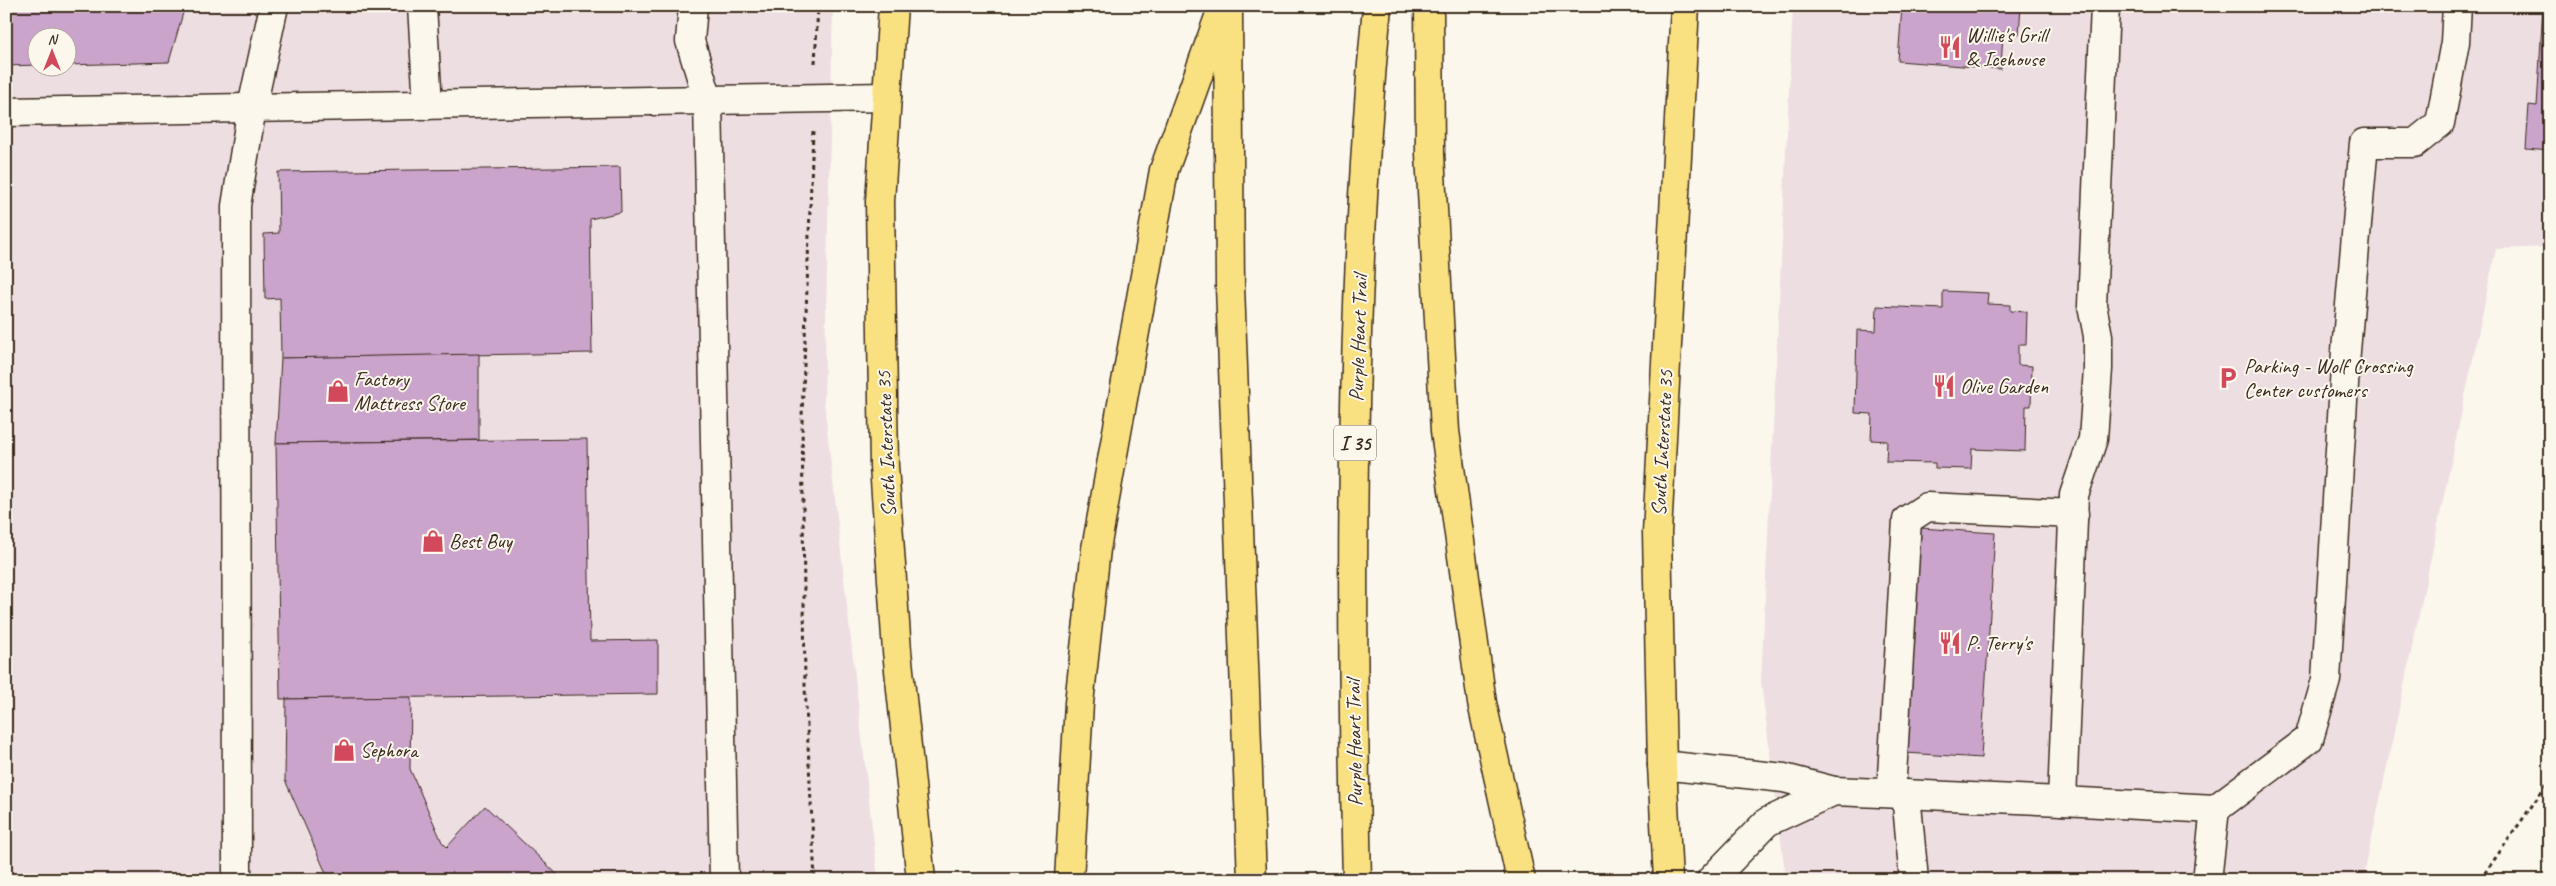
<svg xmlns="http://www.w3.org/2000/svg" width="2556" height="886" font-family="Caveat,sans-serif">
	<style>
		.built { fill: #eddee2; fill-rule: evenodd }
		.building { fill: #cba4cc; stroke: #3b2a1e }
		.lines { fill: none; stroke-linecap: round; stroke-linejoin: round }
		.minor-casing { stroke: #3b2a1e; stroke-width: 31 }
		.major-casing { stroke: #3b2a1e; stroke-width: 31 }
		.highway-casing { stroke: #3b2a1e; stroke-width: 31 }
		.path { stroke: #3b2a1e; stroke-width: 3; stroke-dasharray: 4 4; stroke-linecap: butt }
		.minor { stroke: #fbf7ec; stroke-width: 28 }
		.major { stroke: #f9e181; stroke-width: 28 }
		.highway { stroke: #f9e181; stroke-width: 28 }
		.labels { text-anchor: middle; stroke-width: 4; stroke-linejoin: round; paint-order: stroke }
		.shield { fill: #fbf7ec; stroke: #75685c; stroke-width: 1 }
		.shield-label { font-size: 20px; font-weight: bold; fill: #3b2a1e }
		.poi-label { font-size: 21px; fill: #3b2a1e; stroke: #fbf7ec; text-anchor: start }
		.street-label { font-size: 21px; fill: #3b2a1e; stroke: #fbf7ec }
	</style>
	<rect width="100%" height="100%" fill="#fbf7ec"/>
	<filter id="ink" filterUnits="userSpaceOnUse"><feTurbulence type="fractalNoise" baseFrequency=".02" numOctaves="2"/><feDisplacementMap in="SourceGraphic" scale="10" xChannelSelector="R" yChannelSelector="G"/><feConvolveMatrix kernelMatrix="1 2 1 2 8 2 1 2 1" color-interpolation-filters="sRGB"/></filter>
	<g filter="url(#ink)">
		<g class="built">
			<path d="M6,6h827l-9,396 54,478h-872zM38,38h30v30h-30z"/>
			<path d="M1793,6h757v241l-54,2 -133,631h-577l-25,-198z"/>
		</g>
		<g class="building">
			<path d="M6,6h179l-16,56 -101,3v-27h-30v27l-32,1z"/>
			<path d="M1902,6h119l-2,28 -16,-2 -2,37 -103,-8z"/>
			<path d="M2543,6h7v145l-24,-2 3,-44 8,1z"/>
			<path d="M620,167l1,45 -31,7 2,134 -311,5 -1,-60 -15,1 -1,-65 15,-1 -1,-61z"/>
			<path d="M1943,291l45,2 -1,11 23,1v6l17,1 -1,33h-8v20l14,1 -1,40h-5l-1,45 -53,-2 -1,20 -36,-1v-5l-49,-1 1,-21 -16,-1 1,-26 -17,-1 2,-83 19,1 1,-25 66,3z"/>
			<path d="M479,354v86l-203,3 5,-85z"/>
			<path d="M587,439l3,202 68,-1v54l-378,5 -4,-256z"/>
			<path d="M1920,528l75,5 -14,225 -75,-5z"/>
			<path d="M411,697l-1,72 32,73 5,5 38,-41 76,72 -2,2h-230l-44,-100 1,-81z"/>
		</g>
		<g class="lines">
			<defs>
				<g id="minor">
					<path d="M422,6l6,99"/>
					<path d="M693,6l-3,35 18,59 16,780"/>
					<path d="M2105,6l-13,299 6,31v33l-5,70 -19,56 -12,306 153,8 94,-70 17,-59 20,-329 18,-208h51l25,-20 15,-81 2,-36"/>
					<path d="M6,112l881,-15"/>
					<path d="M1662,765l122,13 50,13 228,10"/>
					<path d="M1891,793l16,-273 20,-13 147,7"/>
					<path d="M1906,794l8,86"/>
					<path d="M237,880l-1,-674 16,-99 22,-101"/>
					<path d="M1711,880l56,-58 67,-31"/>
					<path d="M2207,880l8,-71"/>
				</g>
				<g id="major">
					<path d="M893,6l-13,195 4,265 13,185 24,229"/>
					<path d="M1668,880l-6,-115 -5,-232 28,-527"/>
				</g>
				<g id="highway">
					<path d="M1429,6l1,148 15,277 37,272 39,177"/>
					<path d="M1228,13l2,273 22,594"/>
					<path d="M1069,880l10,-177 17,-154 68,-379 59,-164"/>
					<path d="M1357,880c-7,-292 -7,-583 20,-874"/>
				</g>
			</defs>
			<use href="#minor" class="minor-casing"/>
			<use href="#major" class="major-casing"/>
			<use href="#highway" class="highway-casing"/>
			<g class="path">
				<path d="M815,63l3,-57"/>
				<path d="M813,131l-11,286 3,270 10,193"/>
				<path d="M2480,880l70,-100"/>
			</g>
			<use href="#minor" class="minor"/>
			<use href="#major" class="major"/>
			<use href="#highway" class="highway"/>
		</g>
	</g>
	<defs>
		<symbol id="restaurant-bare" viewBox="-9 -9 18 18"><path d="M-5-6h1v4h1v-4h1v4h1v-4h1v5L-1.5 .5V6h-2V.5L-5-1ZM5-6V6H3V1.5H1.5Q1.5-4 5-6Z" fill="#d1495b" stroke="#fbf7ec" stroke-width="2.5" paint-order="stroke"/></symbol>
		<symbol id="parking-bare" viewBox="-9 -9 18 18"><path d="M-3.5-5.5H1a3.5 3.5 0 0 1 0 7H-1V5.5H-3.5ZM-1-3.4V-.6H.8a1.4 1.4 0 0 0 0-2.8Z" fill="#d1495b" stroke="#fbf7ec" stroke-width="2.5" paint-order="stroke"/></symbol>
		<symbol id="shop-bare" viewBox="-9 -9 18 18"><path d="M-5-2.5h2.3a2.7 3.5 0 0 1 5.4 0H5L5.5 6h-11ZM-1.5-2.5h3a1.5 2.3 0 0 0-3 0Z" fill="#d1495b" stroke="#fbf7ec" stroke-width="2.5" paint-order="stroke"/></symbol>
	</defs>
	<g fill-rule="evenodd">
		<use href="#restaurant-bare" x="1934" y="31" width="32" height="32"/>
		<use href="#parking-bare" x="2212" y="362" width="32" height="32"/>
		<use href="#restaurant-bare" x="1928" y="370" width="32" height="32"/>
		<use href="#shop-bare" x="322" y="375" width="32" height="32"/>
		<use href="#shop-bare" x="417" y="525" width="32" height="32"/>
		<use href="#restaurant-bare" x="1934" y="627" width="32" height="32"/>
		<use href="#shop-bare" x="328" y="734" width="32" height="32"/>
	</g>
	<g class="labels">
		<rect class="shield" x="1334" y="425.5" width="42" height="35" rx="4"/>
		<g class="shield-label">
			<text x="1355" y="450">I 35</text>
		</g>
		<g class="poi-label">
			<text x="1966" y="42">Willie's Grill<tspan x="1966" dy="24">&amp; Icehouse</tspan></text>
			<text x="2244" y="373">Parking - Wolf Crossing<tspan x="2244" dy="24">Center customers</tspan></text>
			<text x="354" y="386">Factory<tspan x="354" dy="24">Mattress Store</tspan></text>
			<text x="1960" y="393">Olive Garden</text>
			<text x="449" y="548">Best Buy</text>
			<text x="1966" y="650">P. Terry's</text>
			<text x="360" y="757">Sephora</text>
		</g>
		<g class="street-label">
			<text transform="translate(1358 338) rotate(-88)" y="7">Purple Heart Trail</text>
			<text transform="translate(1662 443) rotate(-87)" y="7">South Interstate 35</text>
			<text transform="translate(886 444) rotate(-92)" y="7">South Interstate 35</text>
			<text transform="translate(1354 743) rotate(-91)" y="7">Purple Heart Trail</text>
		</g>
	</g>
	<rect width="2556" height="886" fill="none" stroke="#fbf7ec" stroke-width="25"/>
	<rect x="12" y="12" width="2531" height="861" fill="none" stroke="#3b2a1e" stroke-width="2" filter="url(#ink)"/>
	<g transform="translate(52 52)"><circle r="24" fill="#fbf7ec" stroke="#aea59a"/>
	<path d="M0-4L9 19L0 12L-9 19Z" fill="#d1495b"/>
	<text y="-8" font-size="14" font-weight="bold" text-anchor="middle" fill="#3b2a1e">N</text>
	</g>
</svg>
